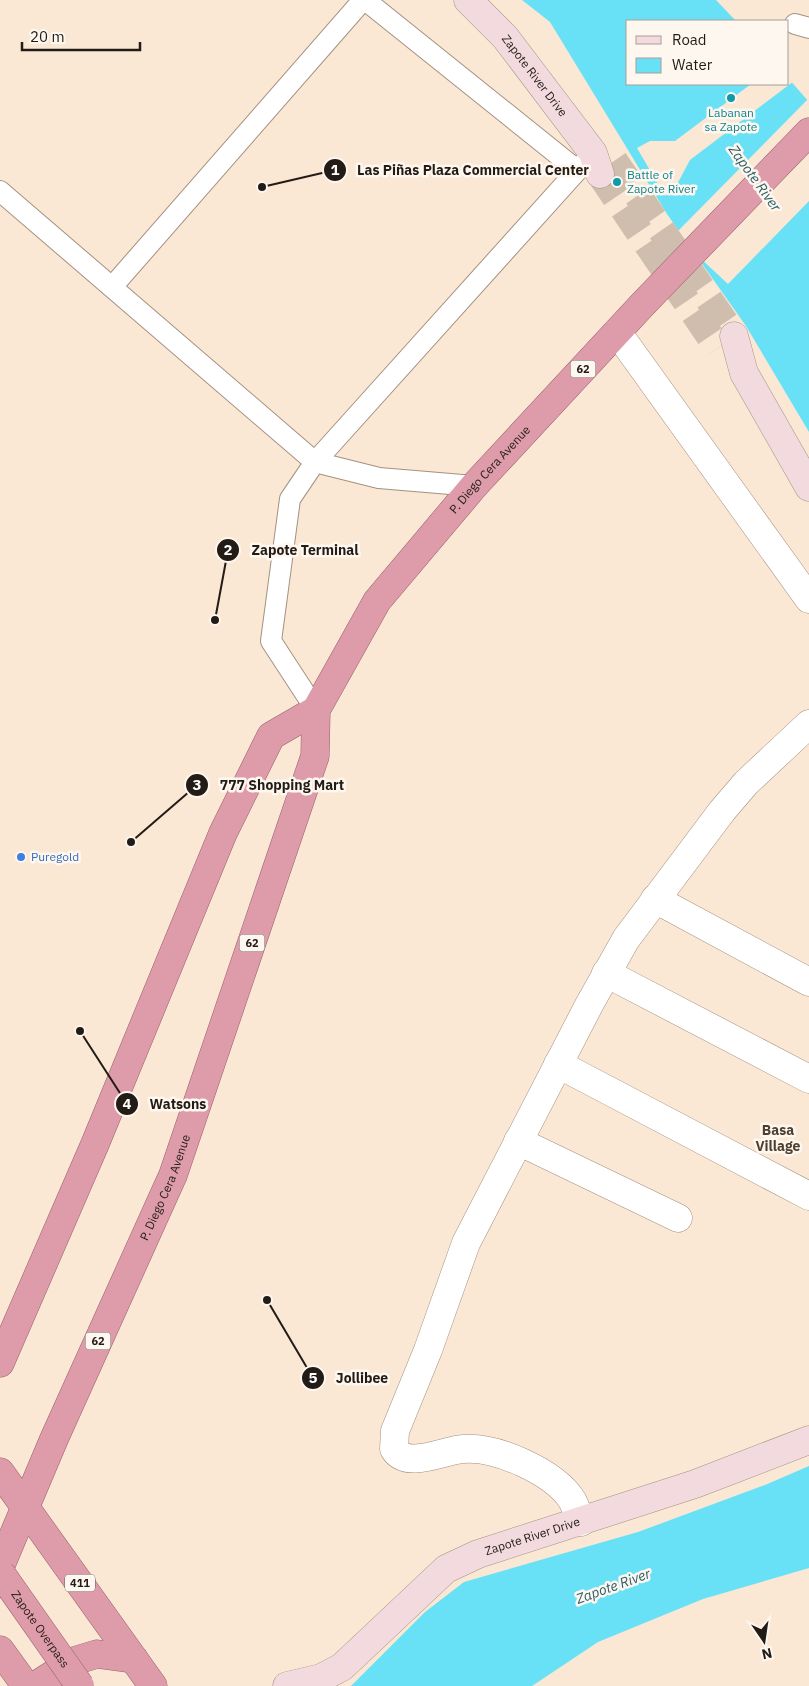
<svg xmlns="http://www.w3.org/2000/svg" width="809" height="1686" font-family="'IBM Plex Sans',sans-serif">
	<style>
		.water { fill: #68e1f7 }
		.pier { fill: #fae7d4 }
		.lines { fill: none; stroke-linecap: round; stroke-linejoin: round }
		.secondary-tunnel { stroke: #cfbeae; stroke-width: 28; stroke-dasharray: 28 14; stroke-linecap: butt }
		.service-casing { stroke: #a49281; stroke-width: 22 }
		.minor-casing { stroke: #a49281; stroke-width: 29 }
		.secondary-casing { stroke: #a49281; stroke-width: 29 }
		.trunk-casing { stroke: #976069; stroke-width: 29 }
		.service { stroke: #fff; stroke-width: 20 }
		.minor { stroke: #fff; stroke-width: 28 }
		.secondary { stroke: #f2dadf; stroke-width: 28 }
		.trunk { stroke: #de9caa; stroke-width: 28 }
		.trunk-bridge-casing { stroke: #976069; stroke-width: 29; stroke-linecap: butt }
		.trunk-bridge { stroke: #de9caa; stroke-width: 28 }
		.culture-dot { fill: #0f9aa8; stroke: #fef7ef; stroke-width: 2 }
		.shop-dot { fill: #3f7fe0; stroke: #fef7ef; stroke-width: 2 }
		.labels { text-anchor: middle; stroke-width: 5; stroke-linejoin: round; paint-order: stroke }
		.shield { fill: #fef7ef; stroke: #655e57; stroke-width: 1 }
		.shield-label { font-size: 11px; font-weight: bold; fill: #231c16 }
		.street-label { font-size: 12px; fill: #231c16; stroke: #fef7ef }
		.culture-label { font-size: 12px; fill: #0d838f; stroke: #fef7ef }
		.shop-label { font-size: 12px; fill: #366cbe; stroke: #fef7ef; text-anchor: start }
		.water-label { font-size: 14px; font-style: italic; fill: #2a5d66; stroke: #fef7ef }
		.neighbourhood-label { font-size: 14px; font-weight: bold; fill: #4e3f2f; stroke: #fef7ef }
		.leader { fill: none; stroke: #231c16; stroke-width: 2 }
		.callout-dot { fill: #231c16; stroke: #fef7ef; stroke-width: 2 }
		.mark-label { font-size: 15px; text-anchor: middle; font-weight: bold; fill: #fff }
		.callout-label { font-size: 14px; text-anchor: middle; font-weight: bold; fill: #231c16; stroke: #fef7ef; stroke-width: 5; stroke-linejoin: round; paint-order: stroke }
	</style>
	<rect width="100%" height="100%" fill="#fae7d4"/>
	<g class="water">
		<path d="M522,0h194l20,21h-108v63h160v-6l21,24v330l-63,-106 -79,-112 -117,-192z"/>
		<path d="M809,1466v102l-106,31 -105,43 -66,44h-181l74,-74 39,-30 174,-50 127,-47z"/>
	</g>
	<g class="pier">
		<path d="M788,76l6,5 -104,79 -15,28 -10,8 -28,-48 13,-7h25l76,-57h37z"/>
		<path d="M809,98v103l-81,83 -42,-39 -9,-13z"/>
	</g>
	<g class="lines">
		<g class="secondary-tunnel">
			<path d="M614,161l120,175"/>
			<path d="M600,174l118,174"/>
		</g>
		<defs>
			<g id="service">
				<path d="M365,0l212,170"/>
				<path d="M795,24l14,4"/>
				<path d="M0,191l315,271 64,16 95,8"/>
				<path d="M112,287l251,-287"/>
				<path d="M316,710l-45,-69 19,-142 25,-37 278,-309"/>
			</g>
			<g id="minor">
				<path d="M617,332l192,267"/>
				<path d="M655,899l154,83"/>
				<path d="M606,973l203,106"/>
				<path d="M558,1064l251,132"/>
				<path d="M518,1141l160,77"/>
				<path d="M581,1522c-3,-7 -5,-15 -9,-22 -18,-28 -76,-54 -109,-51 -18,1 -56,21 -69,0l1,-18 33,-81 38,-107 123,-238 37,-66 96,-128 24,-28 63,-59"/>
			</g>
			<g id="secondary">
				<path id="s1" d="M468,0l37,37 88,116 7,21"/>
				<path d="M734,336l10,37 65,114"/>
				<path id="s2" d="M287,1686l34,-8 21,-11 104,-98 32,-15 217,-70 114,-44"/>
			</g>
			<g id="trunk">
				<path d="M0,1363l95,-219 128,-311 48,-97 45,-26"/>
				<path d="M0,1472l153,214"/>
				<path id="s3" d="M0,1567l54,-128 119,-264 142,-419 1,-46 61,-109 97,-115 169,-182 166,-172"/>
				<path d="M0,1650l26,36"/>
				<path d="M35,1686l39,-25 23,-7 37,5"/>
			</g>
		</defs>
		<use href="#service" class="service-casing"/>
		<use href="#minor" class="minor-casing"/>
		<use href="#secondary" class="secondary-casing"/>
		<use href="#trunk" class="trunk-casing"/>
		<use href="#service" class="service"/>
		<use href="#minor" class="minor"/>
		<use href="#secondary" class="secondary"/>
		<use href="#trunk" class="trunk"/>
		<defs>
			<g id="trunk-bridge">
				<path id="s4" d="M0,1572l80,114"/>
			</g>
		</defs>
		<use href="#trunk-bridge" class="trunk-bridge-casing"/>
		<use href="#trunk-bridge" class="trunk-bridge"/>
	</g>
	<g class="culture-dot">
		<circle cx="731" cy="98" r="5"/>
		<circle cx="617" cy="182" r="5"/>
	</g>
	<circle class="shop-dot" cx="21" cy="857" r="5"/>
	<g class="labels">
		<g class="shield">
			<rect x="570.5" y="360.5" width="25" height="17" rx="4"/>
			<rect x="239.5" y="934.5" width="25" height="17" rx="4"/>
			<rect x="85.5" y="1332.5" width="25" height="17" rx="4"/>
			<rect x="65" y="1574.5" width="30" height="17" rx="4"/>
		</g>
		<g class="shield-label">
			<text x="583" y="373">62</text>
			<text x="252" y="947">62</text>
			<text x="98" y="1345">62</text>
			<text x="80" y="1587">411</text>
		</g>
		<g class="street-label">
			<text dy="4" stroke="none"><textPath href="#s1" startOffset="101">Zapote River Drive</textPath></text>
			<text dy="4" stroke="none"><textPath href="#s3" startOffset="1215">P. Diego Cera Avenue</textPath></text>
			<text dy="4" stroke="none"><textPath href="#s3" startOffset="414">P. Diego Cera Avenue</textPath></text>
			<text dy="4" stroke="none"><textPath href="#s2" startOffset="294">Zapote River Drive</textPath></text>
			<text dy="4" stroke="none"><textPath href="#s4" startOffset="70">Zapote Overpass</textPath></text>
		</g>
		<g class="culture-label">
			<text x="731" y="117">Labanan<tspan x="731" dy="14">sa Zapote</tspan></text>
			<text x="627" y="179" text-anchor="start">Battle of<tspan x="627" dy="14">Zapote River</tspan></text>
		</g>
		<g class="shop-label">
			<text x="31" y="861">Puregold</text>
		</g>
		<g class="water-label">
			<text transform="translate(755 178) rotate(54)" y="5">Zapote River</text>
			<text transform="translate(613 1586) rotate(-20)" y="5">Zapote River</text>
		</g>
		<g class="neighbourhood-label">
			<text x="778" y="1135">Basa<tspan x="778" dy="16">Village</tspan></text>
		</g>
	</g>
	<path class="leader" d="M262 187L335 170M215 620L228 550M131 842L197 785M80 1031L127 1104M267 1300L313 1378"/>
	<g class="callout-dot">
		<circle cx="262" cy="187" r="5"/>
		<circle cx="215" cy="620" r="5"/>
		<circle cx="131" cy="842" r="5"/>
		<circle cx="80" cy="1031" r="5"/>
		<circle cx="267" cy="1300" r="5"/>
		<circle cx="335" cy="170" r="12"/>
		<circle cx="228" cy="550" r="12"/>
		<circle cx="197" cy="785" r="12"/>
		<circle cx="127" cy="1104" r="12"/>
		<circle cx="313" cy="1378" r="12"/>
	</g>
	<g class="mark-label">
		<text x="335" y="175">1</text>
		<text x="228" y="555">2</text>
		<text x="197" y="790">3</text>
		<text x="127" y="1109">4</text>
		<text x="313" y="1383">5</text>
	</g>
	<g class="callout-label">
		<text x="473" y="175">Las Piñas Plaza Commercial Center</text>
		<text x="305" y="555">Zapote Terminal</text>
		<text x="282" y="790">777 Shopping Mart</text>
		<text x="178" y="1109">Watsons</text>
		<text x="362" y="1383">Jollibee</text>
	</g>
	<rect x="626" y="20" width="162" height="65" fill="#fef7ef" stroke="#a69f98"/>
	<rect x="636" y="36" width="25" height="8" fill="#f2dadf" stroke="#a69f98"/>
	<text x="672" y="45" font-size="15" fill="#231c16">Road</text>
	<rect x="636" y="58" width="25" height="15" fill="#68e1f7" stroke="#a69f98"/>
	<text x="672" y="70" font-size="15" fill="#231c16">Water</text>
	<g transform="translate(764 1641) rotate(167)" stroke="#fef7ef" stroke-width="4" paint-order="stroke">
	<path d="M0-4L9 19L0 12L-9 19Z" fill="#231c16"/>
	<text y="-8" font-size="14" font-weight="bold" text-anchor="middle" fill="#231c16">N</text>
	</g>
	<path d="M22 42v8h118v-8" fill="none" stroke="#231c16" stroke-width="2.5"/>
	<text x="30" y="42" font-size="15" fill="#231c16" stroke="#fef7ef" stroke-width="4" paint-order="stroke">20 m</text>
</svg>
